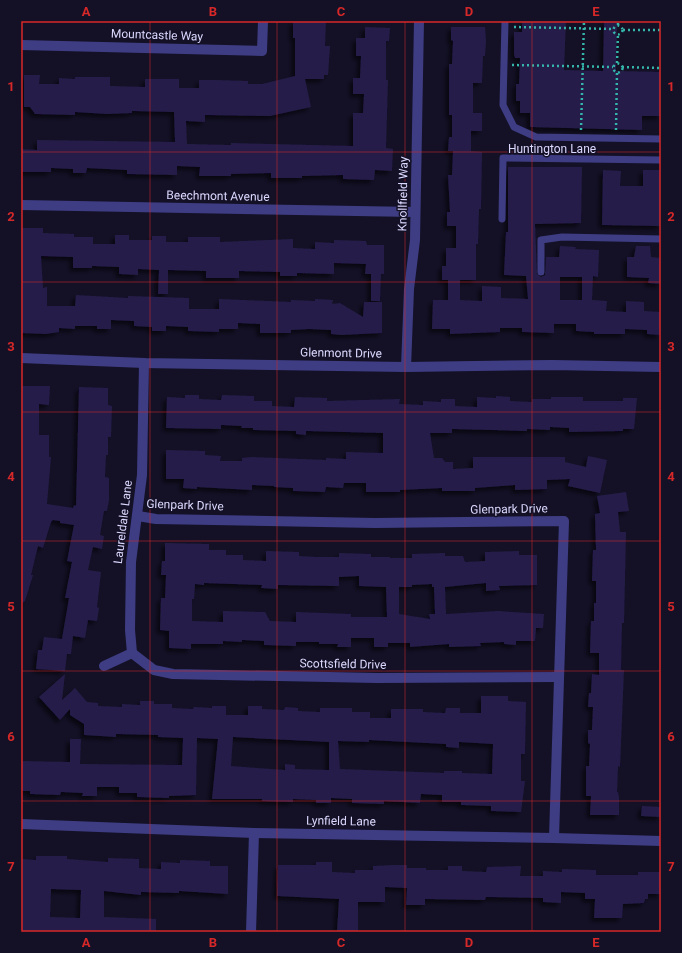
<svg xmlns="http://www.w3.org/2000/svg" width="682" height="953" font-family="Roboto,sans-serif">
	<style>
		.building { fill: #251d48; fill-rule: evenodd; filter: url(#shadow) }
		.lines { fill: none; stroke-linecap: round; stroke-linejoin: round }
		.path { stroke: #34b6aa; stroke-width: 2.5; stroke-dasharray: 2 3; stroke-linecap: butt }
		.service { stroke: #3e3d84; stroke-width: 7 }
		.minor { stroke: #3e3d84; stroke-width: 10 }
		.grid { fill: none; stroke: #d62828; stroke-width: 1; stroke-opacity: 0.55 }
		.labels { text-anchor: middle; stroke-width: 3; stroke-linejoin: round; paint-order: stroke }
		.street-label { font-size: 12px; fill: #dbd8fe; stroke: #141127 }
		.neatline { fill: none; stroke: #d62828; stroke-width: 1.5 }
		.grid-label { font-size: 13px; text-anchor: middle; font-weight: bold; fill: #d62828 }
	</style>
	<defs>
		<filter id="shadow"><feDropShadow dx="-3.5" dy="3.5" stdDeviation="2" flood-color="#0009"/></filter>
	</defs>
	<rect width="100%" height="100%" fill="#141127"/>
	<g class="building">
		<path d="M293,21h33l-1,25h5l-2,29h-4v4h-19l6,28 -41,9 -65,-1v7l-19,-1 1,23 44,1v-2l122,3v-33h10l1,-19h-11v-16h7l1,-22h-5v-18h9v-11l25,1 -1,13h-3v39h2l-2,68 7,1 -1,22 -17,-1 -1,10 -31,-1v-4l-41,1v2h-31v-5l-40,1v2h-32l1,-9 -23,-1v9l-50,-1v-4l-40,-2 -1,5h-13v-4l-22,-1v4h-30v-23l16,1v-10l138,2 -1,-30 -42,-1v2l-25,1 -32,-2v3l-40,-1 -5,-7h-6v-32h16l-1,9h20v-6l16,1v-2h35v9l35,1v-8h34v9h20v-8h16l33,1v3h14l33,-8v-38h-2z"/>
		<path d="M522,21h44l-2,49 39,1 1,-50h13l-1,50 45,1v44h-19v14l-112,-3v-14h-10v-12h-4v-17h3l1,-26h-5l-1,-4v-22h8z"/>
		<path d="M451,27h34l1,14 -1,15h-2l-1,27h-9v30h9v18h-11v20l11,1 -1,57h-2l-1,35h-2v36h-16v20l22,1v-15l19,1v11l27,1 -2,-23 -22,-1 2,-43h2v-65h74l-1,56 -46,1 2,50 4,3 4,-2 1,-18h13l1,-11 16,1 -1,2 24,1 -1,27 -5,-1 -1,24 15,1 -1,10 20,1v-11l18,1v9l17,1 -1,23 -13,-1v-4l-22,-1v5h-31v-2l-18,-1v-7h-22v9l-32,-1v-4h-22v4l-50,2v-5h-18l1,-29h15v-20h-6v-14h4v-18h10v-22h-9v-14h3l-2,-37h4l1,-24h-5l1,-14h3v-22h-3v-51h3l1,-23 -2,-1zM560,277h22v23h-22z"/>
		<path d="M603,170l18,1 -1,15h23v-16h18v56l-59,-1z"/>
		<path d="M21,228h22v5l31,1v3h19v7h22v-9h14v5h23v-4h14v6h22v-5h32v5l73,-3v9l22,1v-7l19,1v-3l32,1 1,4h17v29h-3l-1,27h-9v-27h-6l1,-10 -32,-1v11l-37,-1v3h-17v-4l-41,-1v7h-33v-7l-38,-1v24h-10l1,-24 -21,-1v6l-19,-1v-7l-27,-1v2h-19v-11l-32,-1 2,32 4,-1v19h28l1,-11 52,3v-2l61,2v11h30v-10l72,3v-2l24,1v-2l18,1 -1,4 8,-1 23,14 1,-15h18v31l-41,2 -10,-1v-4l-22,-1 -18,1v3h-31v-9l-22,-1v6h-19v3l-31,-1v-4l-22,-1v5h-14v-4l-18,-1v-5l-23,-1v9h-14v-3h-22v3l-16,-1v4l-13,2 -25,-1z"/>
		<path d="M636,246h14l1,11 10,1v26l-13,-1 1,-5 -22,-1v-20h7z"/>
		<path d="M21,386h29l-1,19 -10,-1v31h10v22h2l-4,47 26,4 1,-3 2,1 3,-119 29,1v17l4,1 -1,31h-3v18h-2l-1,22 4,1v22l-2,11h-3l-4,24 4,1 -2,13 -9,-2 -5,23 13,2 -4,35 2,1 -2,13 -9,-1 -3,18 -12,-2 -2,18h-4l-2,17 -29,-2 2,-19h4l2,-13 18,2 7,-41h-4l7,-36 -5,-1 7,-36 -14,-2v-2l-7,-1 -2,2 -8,26 -5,-2 -7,29h2l-8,26 -4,3z"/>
		<path d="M185,395h14v4l22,1 1,-5 32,1v5h18v5l22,1 1,-10 32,1v3l73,-2 -1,5 24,1v-4l18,1v-3h14v7l22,1v-10l19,1v-2l14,1v4l22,1v-3h19v-2h32v4h40v-3h14l-3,31h-11v2l-54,1v-4l-19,-1v3l-23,-1v2l-75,-2v4h-22l4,25h8l3,4h8v7l20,-1v-11h92v5l21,5 2,-11 19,4 -7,33 -32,-7 2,-7 -23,1v9l-32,1v-5l-40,3v3h-33v-3l-42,2v2h-34v-9h-22l-1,5 -17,-1 -1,5 -32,-1v-3l-19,-1v-1l-22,-1v5l-55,-3v2l-14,-1 1,-9h-18v-29l39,1v4l16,1 -1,5h22v-3l10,-1 74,3v-2l20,1v-7l37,1v-20l-77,-2v4l-10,-1v-3l-43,-1v-2h-12l1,-2 -21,-1v4l-55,-1 1,-31 18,1z"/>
		<path d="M626,492l3,19 -11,1 2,20h6l-2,91h-2l-1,47h3l-4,97 -2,-1 -1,26h1l1,5v18h-29l1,-19h-5v-30h3l1,-22 -2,-1v-13h4l1,-23h-5l1,-14h2l1,-19 7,1v-22h-9l1,-32h3v-18h2v-22h-4l1,-31h3l-1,-36 5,-1 -3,-17z"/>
		<path d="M165,543l44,1v6h17v5h17v5l23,1v-10l33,1v4l18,1h22v-4l32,1v3h19v1h22v-4l33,-1v3h18l2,6 20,-1v-9l34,-1v4h18v30l-38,1 1,4 -14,1v-8l-41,4 1,27 52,-3 46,3 -1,14h-7l-1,13h-19v4l-12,-1v-2l-24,1 1,3 -32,1v-3l-39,3v-4h-22v4h-14v-9h-23v9h-14l1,-3h-19v-2h-23v4l-32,-1v-4l-22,-1v2l-19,-1v3h-32v5l-22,-1v-17l-9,-1 1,-32h4l1,-23h-5l1,-14h3zM359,576v10l27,1 1,30h-36v-3l-55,-2v10l-26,-1 -5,-9 -42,-1v11l-31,-1v-22h2l1,-15 9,1v-2l58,2 -1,3 17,1v-4l61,1v-9zM432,584v3h2l1,27h-6l1,5 -31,-5v-27h13v-2z"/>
		<path d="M65,674l-3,26 13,-12 12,14 11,1v3l24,1v-3l18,1v-4h14v3h18v4l21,1 1,-2 18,1v-2h14v9h22v-9h14v3l22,1 1,-3 13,1v3l22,1v-4h32v4h18v6h21v-9h32v3l22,1 1,-5h14v5h21v-17h27v5l18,1 -1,52h-4v27h4l-4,31 -30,-1v-5l-30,-1v-3h-19v-7l-21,-1 -1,9 -36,-2v3l-32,-1v-4l-21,-1v5h-15v-3l-23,-1v3l-31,-1v-2h-50l6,-60 -21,-1 -1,57 -27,1v2l-32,-1v-4h-18v-6h-22v9h-15l1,-3 -22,-1 -1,3 -30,-1v-3h-9v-30l49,1v-23h11l-1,25 102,1 1,-27 -25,-1v-2l-42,-1v3l-32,-2v-11l-14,-9v-6l-10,11 -21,-23zM233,737l96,5v28l-34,-1v-4l-10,-1v6l-54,-4zM369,740l77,4v3l13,1v-6l34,2 -1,30 -30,-1v-2h-18v2l-104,-4 -2,-28 31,1z"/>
		<path d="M642,806l19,1v10l-20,-1z"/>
		<path d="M36,856h31v3l41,3v-4l31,1v9l22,1v-7l19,1v-3l30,1v5h18v28l-49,-3v2l-38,-1v3l-37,-4v26l52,2v13h-135v-73l15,1zM51,889l30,1 -1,28 -30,-1z"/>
		<path d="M316,862h16v10l23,1v-3h18v-4l21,-1h13v3h19v2h22v-4h14v5l24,1 1,-5 34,-1 -1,10h23v-5l19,1v-3l34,1v5h42v-3h23v22h-13v5h-3l-1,4 -21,1 -1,14h-28l1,-19h-10v-6l-24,-1v11l-18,-1v-4l-57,-1 -1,3 -60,-1v6h-19l1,-17 -22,-1v15h-27v30h-21l2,-33 -62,-3 1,-31h38z"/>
	</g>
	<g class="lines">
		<g class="path">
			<path d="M618,25v-4"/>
			<circle cx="618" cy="30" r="4.5"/>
			<path d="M514,27l100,2"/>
			<path d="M623,30h38"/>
			<path d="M617,63l1,-29"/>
			<circle cx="618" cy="68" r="4.5"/>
			<path d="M512,65l101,2"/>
			<path d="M622,67l39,1"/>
			<path d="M581,130l3,-109"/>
			<path d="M616,130l1,-58"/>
		</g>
		<g class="service">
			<path d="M505,21l-2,84 11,22 22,10 125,2"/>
			<path d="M502,219l1,-61 158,2"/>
			<path d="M541,272v-32l21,-3 99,2"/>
		</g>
		<g class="minor">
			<path d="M21,45l241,6 1,-30"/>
			<path d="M21,205l394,7"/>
			<path d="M21,358l123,5 262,4 146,-2 109,2"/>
			<path d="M406,367l3,-78 6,-49 4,-219"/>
			<path d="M138,516l18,3 219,4 189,-2 -10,317"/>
			<path d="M132,653l22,17 19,4 204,4 182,-1"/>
			<path d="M104,666l28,-13 -2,-23 1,-68 11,-87 2,-112"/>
			<path d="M21,824l233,9 300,5 107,3"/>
			<path d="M251,932l3,-99"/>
		</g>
	</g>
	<path class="grid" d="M150,21v911M277,21v911M405,21v911M532,21v911M21,152h640M21,282h640M21,412h640M21,541h640M21,671h640M21,801h640"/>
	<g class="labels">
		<g class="street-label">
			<text transform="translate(157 35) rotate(2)" y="4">Mountcastle Way</text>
			<text x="552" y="153">Huntington Lane</text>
			<text transform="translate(403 194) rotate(-89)" y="4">Knollfield Way</text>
			<text transform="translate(218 196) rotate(1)" y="4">Beechmont Avenue</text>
			<text transform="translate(341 353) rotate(1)" y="4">Glenmont Drive</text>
			<text transform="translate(185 505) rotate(2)" y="4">Glenpark Drive</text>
			<text transform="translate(509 509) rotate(-1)" y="4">Glenpark Drive</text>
			<text transform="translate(123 522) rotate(-83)" y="4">Laureldale Lane</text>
			<text transform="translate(343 664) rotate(1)" y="4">Scottsfield Drive</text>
			<text transform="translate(341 821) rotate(1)" y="4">Lynfield Lane</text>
		</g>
	</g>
	<rect width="682" height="953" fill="none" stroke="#141127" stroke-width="44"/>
	<rect x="22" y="22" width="638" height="909" class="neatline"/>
	<g class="grid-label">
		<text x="86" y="16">A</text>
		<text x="213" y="16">B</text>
		<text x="341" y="16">C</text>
		<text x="469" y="16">D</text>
		<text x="596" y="16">E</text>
		<text x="11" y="91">1</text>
		<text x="671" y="91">1</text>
		<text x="11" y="221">2</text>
		<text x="671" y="221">2</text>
		<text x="11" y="351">3</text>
		<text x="671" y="351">3</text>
		<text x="11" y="481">4</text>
		<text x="671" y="481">4</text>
		<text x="11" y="611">5</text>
		<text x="671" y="611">5</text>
		<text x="11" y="741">6</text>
		<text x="671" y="741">6</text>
		<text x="11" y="871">7</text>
		<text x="671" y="871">7</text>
		<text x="86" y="947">A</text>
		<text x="213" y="947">B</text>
		<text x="341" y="947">C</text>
		<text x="469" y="947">D</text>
		<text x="596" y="947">E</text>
	</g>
</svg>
